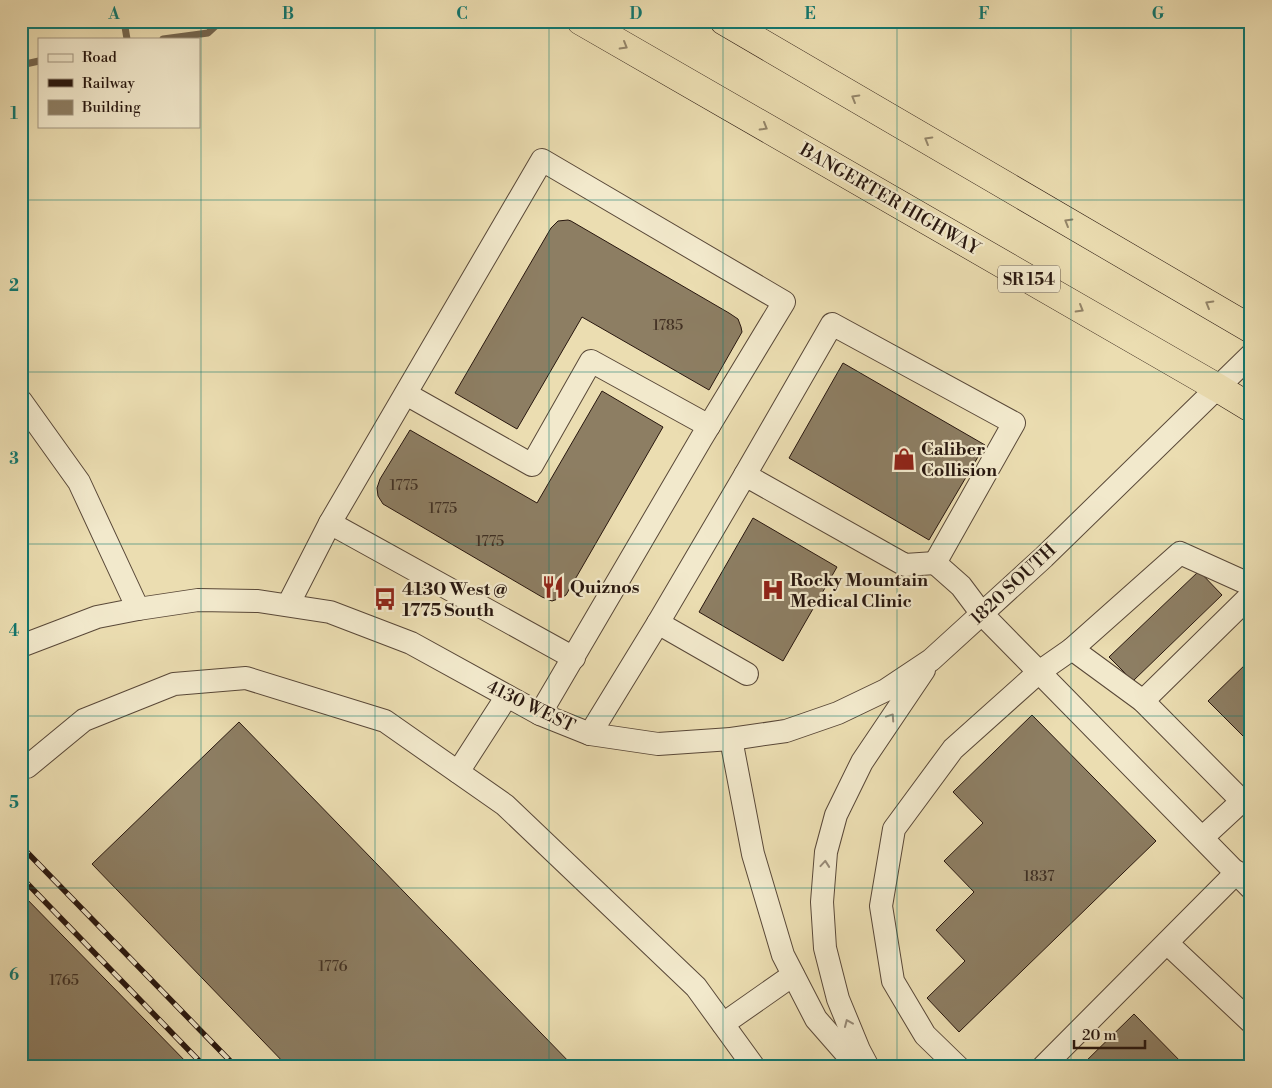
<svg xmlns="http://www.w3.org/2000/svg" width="1272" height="1088" font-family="'Libre Bodoni',serif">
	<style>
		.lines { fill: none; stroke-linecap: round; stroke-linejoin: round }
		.stream { stroke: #75664f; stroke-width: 7 }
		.building { fill: #8d7e63; stroke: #28170f }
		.minor-casing { stroke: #594838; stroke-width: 24 }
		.highway-casing { stroke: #28170f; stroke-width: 29 }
		.minor { stroke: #f2e9cc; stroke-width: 22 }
		.highway { stroke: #ebddb1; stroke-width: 28 }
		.rail-casing { stroke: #28170f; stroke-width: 5.5 }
		.rail { stroke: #f2e9cc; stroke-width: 4; stroke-dasharray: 11; stroke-linecap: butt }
		.oneway { stroke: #938468 }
		.oneway2 { stroke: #978a77 }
		.grid { fill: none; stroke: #0f766e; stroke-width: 1; stroke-opacity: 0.55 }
		.labels { text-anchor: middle; stroke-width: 4.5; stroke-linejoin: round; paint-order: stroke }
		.number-label { font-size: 15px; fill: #413124 }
		.shield { fill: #f2e9cc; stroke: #655648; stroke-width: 1 }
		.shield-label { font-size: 16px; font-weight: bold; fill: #28170f }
		.street-label { font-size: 18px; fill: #28170f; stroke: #f2e9cc }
		.poi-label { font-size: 18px; font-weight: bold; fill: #28170f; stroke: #f2e9cc; text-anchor: start }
		.neatline { fill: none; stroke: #0f766e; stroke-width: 2 }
		.grid-label { font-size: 16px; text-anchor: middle; font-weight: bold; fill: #0f766e }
	</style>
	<rect width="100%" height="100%" fill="#ebddb1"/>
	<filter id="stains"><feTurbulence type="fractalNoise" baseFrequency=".004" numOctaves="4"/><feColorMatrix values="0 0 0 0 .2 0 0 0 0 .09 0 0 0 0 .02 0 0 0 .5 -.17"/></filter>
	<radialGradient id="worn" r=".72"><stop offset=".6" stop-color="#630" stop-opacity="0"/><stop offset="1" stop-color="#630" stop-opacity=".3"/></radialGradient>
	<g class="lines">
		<g class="stream">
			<path d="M124,21l3,18"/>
			<path d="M163,39l45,-6 13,-12"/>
			<path d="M21,65l18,-4"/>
		</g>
	</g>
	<g class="building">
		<path d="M568,220l3,1 158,92 9,6 3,8 1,5 -33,58 -127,-73 -65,112 -62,-36 96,-165 7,-7z"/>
		<path d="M843,363l142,82 -56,95 -140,-82z"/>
		<path d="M602,391l61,36 -97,168 -5,3 -9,3 -10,-4 -159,-93 -5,-8 -1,-8 3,-9 30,-49 127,73z"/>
		<path d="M753,518l84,49 -54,94 -84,-49z"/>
		<path d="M1199,571l23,24 -89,86 -24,-24z"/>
		<path d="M1251,659v85l-43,-43z"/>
		<path d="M1032,715l124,126 -197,191 -32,-34 38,-37 -29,-31 38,-38 -30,-31 39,-38 -30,-31z"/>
		<path d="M239,722l335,345h-286l-196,-203z"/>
		<path d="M21,893l170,174h-170z"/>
		<path d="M1134,1014l52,53h-106z"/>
	</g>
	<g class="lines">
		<defs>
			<g id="minor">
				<path d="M406,394l126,71 59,-104 118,65"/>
				<path d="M21,401l58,81 59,127"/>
				<path d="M745,475l87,-151 182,99 -79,140 26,23 21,28 57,58 -86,77 -59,80 -13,77 12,75 32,54 33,32"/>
				<path d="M330,523l244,135"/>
				<path d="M288,605l42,-82 212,-363 242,142 -83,137 -161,275"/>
				<path d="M658,623l89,51"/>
				<path d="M21,646l76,-29 41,-8 60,-9 60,1 72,11 81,31 129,71 50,20 68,10 73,-5 55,-8 52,-18 48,-23 45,-30 113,-103 207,-202"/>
				<path d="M1072,649l108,-96 71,32"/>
				<path d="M1143,701l108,-106"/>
				<path d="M590,734l68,-111 87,-148 160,90 30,-2"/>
				<path d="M731,739l22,115 30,101 33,64 42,48"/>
				<path d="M21,761l6,6 57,-47 90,-36 72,-6 139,43 120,84 191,182 58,80"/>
				<path d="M458,772l49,-76"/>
				<path d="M1202,838l40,-37 -99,-100 -71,-52 -33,23 212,216"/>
				<path d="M1167,943l84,79"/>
				<path d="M723,1024l70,-49"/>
				<path d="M868,1067l-9,-17 -21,-51 -13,-51 -3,-46 4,-50 10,-37 26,-53 62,-92"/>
				<path d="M1043,1067l194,-195"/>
			</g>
			<g id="highway">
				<path d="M581,21l637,367 33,20"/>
				<path d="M724,21l527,308"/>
			</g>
		</defs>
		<use href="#minor" class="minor-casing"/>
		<use href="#highway" class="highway-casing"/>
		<use href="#minor" class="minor"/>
		<use href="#highway" class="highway"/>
		<defs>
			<g id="rail">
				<path d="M21,846l215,221"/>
				<path d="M21,877l184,190"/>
			</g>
		</defs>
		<use href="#rail" class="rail-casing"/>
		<use href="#rail" class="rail"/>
	</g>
	<defs><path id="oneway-chevron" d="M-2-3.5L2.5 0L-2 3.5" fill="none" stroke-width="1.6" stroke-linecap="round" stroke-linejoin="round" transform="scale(1.25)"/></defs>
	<g class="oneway">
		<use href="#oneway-chevron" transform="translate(624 46) rotate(30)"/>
		<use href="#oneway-chevron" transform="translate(855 98) rotate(-150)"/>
		<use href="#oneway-chevron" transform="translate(764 127) rotate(30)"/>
		<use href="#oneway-chevron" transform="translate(928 140) rotate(-150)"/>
		<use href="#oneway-chevron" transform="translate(1068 222) rotate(-150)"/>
		<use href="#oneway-chevron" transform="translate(1209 304) rotate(-150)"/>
		<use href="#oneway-chevron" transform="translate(1080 309) rotate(30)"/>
	</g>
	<g class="oneway2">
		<use href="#oneway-chevron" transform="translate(891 717) rotate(-56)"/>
		<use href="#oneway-chevron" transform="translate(825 864) rotate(-85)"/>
		<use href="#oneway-chevron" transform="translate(848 1023) rotate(-113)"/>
	</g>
	<path class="grid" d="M201,21v1046M375,21v1046M549,21v1046M723,21v1046M897,21v1046M1071,21v1046M21,200h1230M21,372h1230M21,544h1230M21,716h1230M21,888h1230"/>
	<defs>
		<symbol id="shop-bare" viewBox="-9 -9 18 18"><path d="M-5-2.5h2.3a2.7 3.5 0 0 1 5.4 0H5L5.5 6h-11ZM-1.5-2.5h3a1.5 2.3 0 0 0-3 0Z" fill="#8f2418" stroke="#f2e9cc" stroke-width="2.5" paint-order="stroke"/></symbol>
		<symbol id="restaurant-bare" viewBox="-9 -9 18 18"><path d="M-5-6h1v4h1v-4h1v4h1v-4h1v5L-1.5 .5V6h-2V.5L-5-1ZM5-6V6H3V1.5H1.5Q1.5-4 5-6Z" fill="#8f2418" stroke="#f2e9cc" stroke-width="2.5" paint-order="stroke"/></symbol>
		<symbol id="hospital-bare" viewBox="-9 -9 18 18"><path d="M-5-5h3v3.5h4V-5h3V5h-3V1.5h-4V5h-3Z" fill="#8f2418" stroke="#f2e9cc" stroke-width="2.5" paint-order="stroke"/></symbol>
		<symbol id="bus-bare" viewBox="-9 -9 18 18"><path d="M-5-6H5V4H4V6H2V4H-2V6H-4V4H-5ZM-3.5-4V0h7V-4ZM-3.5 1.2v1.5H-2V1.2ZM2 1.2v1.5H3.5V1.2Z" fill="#8f2418" stroke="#f2e9cc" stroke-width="2.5" paint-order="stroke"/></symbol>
	</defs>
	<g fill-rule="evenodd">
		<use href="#shop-bare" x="888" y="443" width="32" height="32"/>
		<use href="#restaurant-bare" x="537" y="571" width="32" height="32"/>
		<use href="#hospital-bare" x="757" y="574" width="32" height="32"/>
		<use href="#bus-bare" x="369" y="583" width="32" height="32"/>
	</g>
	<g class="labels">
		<g class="number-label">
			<text x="668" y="330">1785</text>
			<text x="404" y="490">1775</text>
			<text x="443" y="513">1775</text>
			<text x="490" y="546">1775</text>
			<text x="1039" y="881">1837</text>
			<text x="333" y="971">1776</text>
			<text x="64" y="985">1765</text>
		</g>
		<rect class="shield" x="998" y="265.5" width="62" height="27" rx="4"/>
		<g class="shield-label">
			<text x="1029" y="285">SR 154</text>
		</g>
		<g class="street-label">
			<text transform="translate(890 199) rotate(30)" y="6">BANGERTER HIGHWAY</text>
			<text transform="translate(1013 584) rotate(-43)" y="6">1820 SOUTH</text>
			<text transform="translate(531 706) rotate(26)" y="6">4130 WEST</text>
		</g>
		<g class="poi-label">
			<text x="921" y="455">Caliber<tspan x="921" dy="21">Collision</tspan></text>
			<text x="790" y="586">Rocky Mountain<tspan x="790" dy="21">Medical Clinic</tspan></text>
			<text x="570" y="593">Quiznos</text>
			<text x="402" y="595">4130 West @<tspan x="402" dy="21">1775 South</tspan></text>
		</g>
	</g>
	<rect width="1272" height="1088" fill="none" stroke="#ebddb1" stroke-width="55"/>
	<rect x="38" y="38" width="162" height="90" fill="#f2e9cc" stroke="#a19580"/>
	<rect x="48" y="54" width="25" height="8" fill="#f2e9cc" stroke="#a19580"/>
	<text x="82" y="62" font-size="15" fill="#28170f">Road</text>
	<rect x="48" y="79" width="25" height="8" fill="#28170f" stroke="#a19580"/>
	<text x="82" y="88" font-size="15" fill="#28170f">Railway</text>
	<rect x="48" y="100" width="25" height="15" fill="#8d7e63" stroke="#a19580"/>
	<text x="82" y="112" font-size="15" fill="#28170f">Building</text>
	<path d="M1074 1040v8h71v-8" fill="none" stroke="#28170f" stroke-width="2.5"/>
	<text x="1082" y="1040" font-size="15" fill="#28170f" stroke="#f2e9cc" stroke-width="4" paint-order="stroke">20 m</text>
	<rect x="28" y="28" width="1216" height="1032" class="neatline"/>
	<g class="grid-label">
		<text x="114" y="19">A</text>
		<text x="288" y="19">B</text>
		<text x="462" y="19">C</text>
		<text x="636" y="19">D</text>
		<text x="810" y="19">E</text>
		<text x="984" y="19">F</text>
		<text x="1158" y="19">G</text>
		<text x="14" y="119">1</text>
		<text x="14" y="291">2</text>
		<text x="14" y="464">3</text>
		<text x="14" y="636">4</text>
		<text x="14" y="808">5</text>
		<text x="14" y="980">6</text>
	</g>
	<rect width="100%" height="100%" filter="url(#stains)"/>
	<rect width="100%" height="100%" fill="url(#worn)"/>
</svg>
